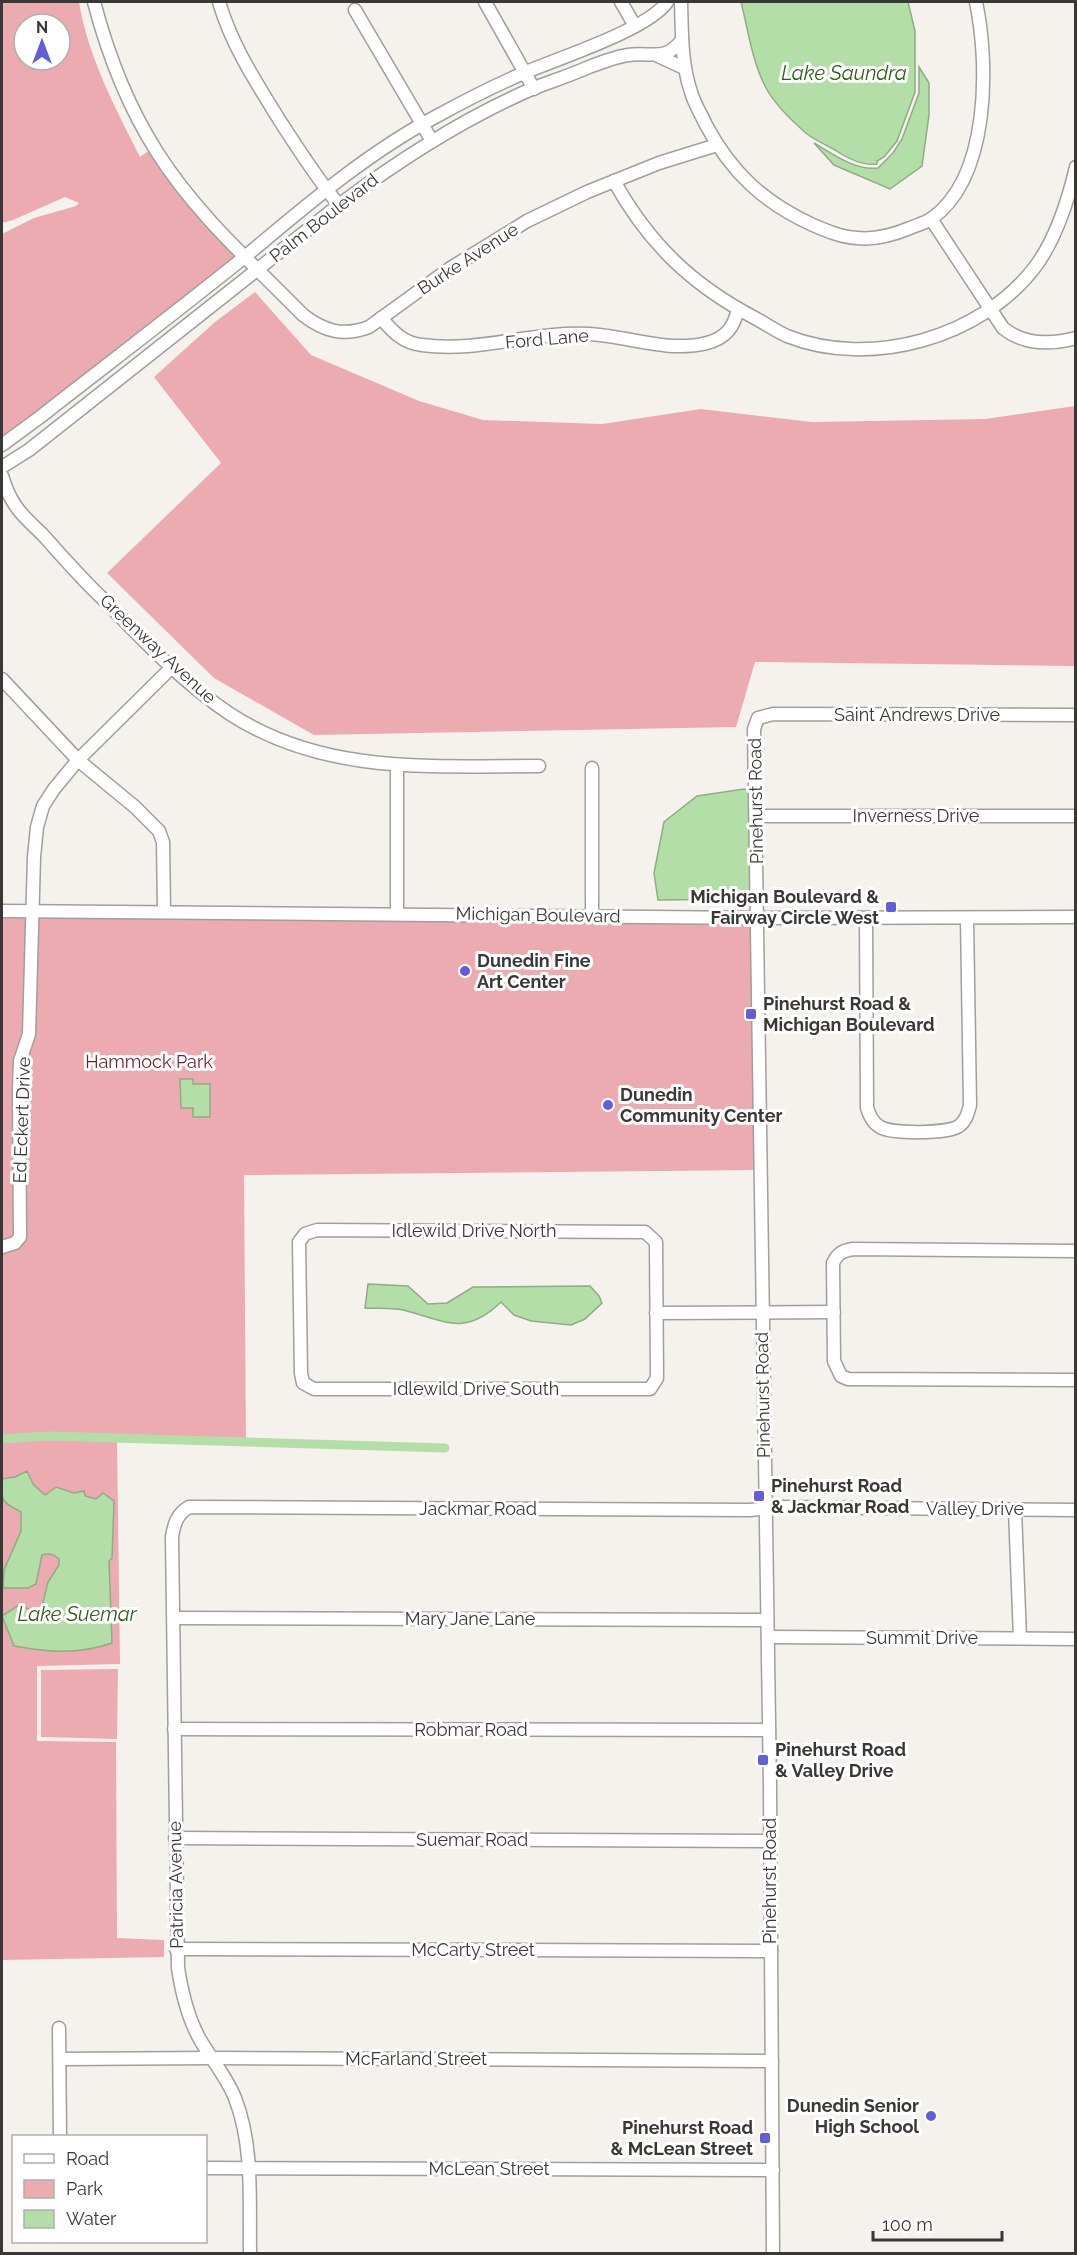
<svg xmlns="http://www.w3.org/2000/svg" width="1077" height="2255" font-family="Raleway,sans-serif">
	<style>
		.green { fill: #ecabb0; fill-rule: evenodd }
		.water { fill: #b4dea7; stroke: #8fac85; stroke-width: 1.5 }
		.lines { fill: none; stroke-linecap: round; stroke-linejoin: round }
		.canal { stroke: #b4dea7; stroke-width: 9 }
		.minor-casing { stroke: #a19e9b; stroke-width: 15 }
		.minor { stroke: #fff; stroke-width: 12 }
		.poi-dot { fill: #615ed7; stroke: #fff; stroke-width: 2 }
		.labels { text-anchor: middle; stroke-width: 6; stroke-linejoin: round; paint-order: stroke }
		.street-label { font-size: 18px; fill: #393836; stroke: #fff }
		.poi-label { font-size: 18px; font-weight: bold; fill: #393836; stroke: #fff; text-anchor: start }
		.park-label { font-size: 18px; fill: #721d2e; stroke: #fff }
		.water-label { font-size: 20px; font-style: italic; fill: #2c6119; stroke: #fff }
	</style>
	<rect width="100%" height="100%" fill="#f5f2ee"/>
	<g class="green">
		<path d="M2,2h77c9,55 36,105 61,155l10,-7 88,105 -236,184v-205l32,-16 42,-12 3,-3 -14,-6 -52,23 -11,3zM24,24h36v36h-36z"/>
		<path d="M255,292l56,63 108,46 64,19 119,4 99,-15 111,13 173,-3 90,-13v260l-320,-4 -19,65 -422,8 -100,-57 -107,-105 114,-110 -67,-86 61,-55z"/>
		<path d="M2,913l757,5 1,252 -516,5 2,270 -129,-4 3,223 -83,2v75l79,1 1,196 47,2v17l-162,3z"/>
		<path d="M118,1669l-1,70 -76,-2v-67z"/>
	</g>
	<g class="water">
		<path d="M741,2h167l7,29v61l-18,49 -13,16 -7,4v3c-14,2 -30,-6 -42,-14 -9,-5 -20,-10 -28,-16 -15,-13 -33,-30 -42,-48 -13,-25 -17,-57 -24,-84z"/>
		<path d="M919,67l10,16v32l-7,51 -32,23 -56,-24 -20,-22c18,11 42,28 64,25l15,-15 9,-14 17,-46z"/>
		<path d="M744,789l7,3 -1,107 -92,1 -4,-27 10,-51 33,-26z"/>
		<path d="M180,1079h13v5h17v33h-17v-9h-12z"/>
		<path d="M368,1284l40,2 20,18 19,-1 26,-16 117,-1 9,10 3,7 -17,16 -14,6 -40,-4 -17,-6 -13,-13c-35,34 -54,20 -94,9 -13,-4 -29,-2 -42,-3z"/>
		<path d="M27,1471l6,13 12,11 11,-8 18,6 10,-2 1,5 11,3 7,-6 11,8 -2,57 -3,3 3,82c-34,12 -64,9 -98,3l-12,-30 17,-11 21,9 8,-32 11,-17v-6c-6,-5 -9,-6 -17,-4l-6,29 -8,4h-25l1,-18 17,-39v-19c-20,-11 -20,-10 -19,-33l13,-2z"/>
	</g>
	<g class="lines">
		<path class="canal" d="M2,1439l46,-3 397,12"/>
		<defs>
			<g id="minor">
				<path d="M94,2c14,53 33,103 63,150 39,62 96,112 146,163 21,16 40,22 66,12l80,-58 78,-48 60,-29 72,-29 58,-18"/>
				<path d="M219,2c13,44 37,80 61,119 19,29 37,58 59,84"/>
				<path d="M485,2l49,87"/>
				<path d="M621,2l14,24"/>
				<path d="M681,2c1,30 0,60 10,90 3,11 10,22 15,33 25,47 58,78 107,100 14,6 28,12 44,13 18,2 36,-3 53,-10 7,-3 15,-5 21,-9 59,-41 58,-155 45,-217"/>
				<path d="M355,10l77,131"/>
				<path d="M658,56l26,12"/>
				<path d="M614,181c35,63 78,104 141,137 11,6 21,13 32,18 83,33 194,2 248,-69 21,-28 33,-66 41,-100"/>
				<path d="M931,219l72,109c21,17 47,17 73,10"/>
				<path d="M381,318c12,14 22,25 41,27 56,8 111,-14 167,-11 39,2 78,19 118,9 19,-5 27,-16 31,-34"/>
				<path d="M2,445l38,-28c69,-54 139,-107 207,-162 60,-50 120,-102 190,-139 29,-16 59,-31 89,-44 33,-14 123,-43 141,-70"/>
				<path d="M2,467l27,-17 310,-245c60,-45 125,-87 195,-117 18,-7 37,-13 55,-21 13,-5 26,-10 39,-12 23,-4 36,8 54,-15"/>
				<path d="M2,476c3,10 7,20 13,29 7,11 19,21 28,30 19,21 38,43 59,63 40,41 80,84 128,116 94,61 202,52 309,52"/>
				<path d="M2,679l76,81 57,47 24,24 4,11 1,69"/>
				<path d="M397,766v148"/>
				<path d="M592,768v148"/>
				<path d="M756,816h320"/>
				<path d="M2,911l757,7 317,-1"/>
				<path d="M866,919l1,189c3,8 5,14 13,19 12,7 67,7 79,-1 7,-5 9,-13 11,-21l-3,-187"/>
				<path d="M317,1230l328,2 11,10 1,136 -7,11h-336l-11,-6 -2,-10 -2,-131 6,-8z"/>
				<path d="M2,1247l13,-4 5,-6 -1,-148 1,-28 9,-27 5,-177 3,-30 6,-21 11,-17 24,-29 94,-93"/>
				<path d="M1076,1251l-223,-2c-11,2 -15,4 -20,14l1,98 7,15 7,3 228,1"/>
				<path d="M656,1313l178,-1"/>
				<path d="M1015,1510l5,128"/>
				<path d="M174,1618l593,2"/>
				<path d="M768,1637l308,2"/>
				<path d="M174,1729l595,1"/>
				<path d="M175,1838l595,3"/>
				<path d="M176,1949l595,2"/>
				<path d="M59,2028l1,108"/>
				<path d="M60,2059l153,-1 559,3"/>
				<path d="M206,2168l567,2"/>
				<path d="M250,2254c-1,-53 4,-107 -15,-156 -8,-20 -22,-37 -33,-55 -14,-23 -20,-49 -24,-75l-6,-431c2,-13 5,-23 17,-30l561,3 28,-3 298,3"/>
				<path d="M773,2254l-3,-466 -16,-1059 4,-11 15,-4 303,1"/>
			</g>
		</defs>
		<use href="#minor" class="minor-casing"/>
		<use href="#minor" class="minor"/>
	</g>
	<g class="poi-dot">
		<rect x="885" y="901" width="12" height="12" rx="3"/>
		<circle cx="465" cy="971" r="6"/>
		<rect x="745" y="1008" width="12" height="12" rx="3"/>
		<circle cx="608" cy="1105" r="6"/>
		<rect x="753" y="1490" width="12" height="12" rx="3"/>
		<rect x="757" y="1754" width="12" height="12" rx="3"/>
		<circle cx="931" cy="2116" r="6"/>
		<rect x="759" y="2132" width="12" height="12" rx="3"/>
	</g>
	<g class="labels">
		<g class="street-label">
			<text transform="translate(324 218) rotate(-38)" y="6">Palm Boulevard</text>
			<text transform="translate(468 259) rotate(-33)" y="6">Burke Avenue</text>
			<text transform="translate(547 339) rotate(-5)" y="6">Ford Lane</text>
			<text transform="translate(158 649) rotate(43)" y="6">Greenway Avenue</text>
			<text x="917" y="721">Saint Andrews Drive</text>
			<text transform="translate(756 801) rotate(-91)" y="6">Pinehurst Road</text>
			<text x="916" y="822">Inverness Drive</text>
			<text transform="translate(538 915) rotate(1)" y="6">Michigan Boulevard</text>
			<text transform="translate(22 1120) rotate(-88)" y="6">Ed Eckert Drive</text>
			<text x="474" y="1237">Idlewild Drive North</text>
			<text x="476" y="1395">Idlewild Drive South</text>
			<text transform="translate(763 1395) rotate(-91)" y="6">Pinehurst Road</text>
			<text x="478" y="1515">Jackmar Road</text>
			<text x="975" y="1515">Valley Drive</text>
			<text x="470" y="1625">Mary Jane Lane</text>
			<text x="922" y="1644">Summit Drive</text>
			<text x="471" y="1736">Robmar Road</text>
			<text x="472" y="1846">Suemar Road</text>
			<text transform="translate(770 1881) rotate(-90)" y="6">Pinehurst Road</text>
			<text transform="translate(176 1885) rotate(-91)" y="6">Patricia Avenue</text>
			<text x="473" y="1956">McCarty Street</text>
			<text x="416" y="2065">McFarland Street</text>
			<text x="489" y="2175">McLean Street</text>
		</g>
		<g class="poi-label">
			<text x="879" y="903" text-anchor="end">Michigan Boulevard &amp;<tspan x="879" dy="21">Fairway Circle West</tspan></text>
			<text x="477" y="967">Dunedin Fine<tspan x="477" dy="21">Art Center</tspan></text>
			<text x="763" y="1010">Pinehurst Road &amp;<tspan x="763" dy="21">Michigan Boulevard</tspan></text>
			<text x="620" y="1101">Dunedin<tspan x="620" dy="21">Community Center</tspan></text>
			<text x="771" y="1492">Pinehurst Road<tspan x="771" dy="21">&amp; Jackmar Road</tspan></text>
			<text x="775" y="1756">Pinehurst Road<tspan x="775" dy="21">&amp; Valley Drive</tspan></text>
			<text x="919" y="2112" text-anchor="end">Dunedin Senior<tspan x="919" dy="21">High School</tspan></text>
			<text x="753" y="2134" text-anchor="end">Pinehurst Road<tspan x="753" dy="21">&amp; McLean Street</tspan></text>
		</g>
		<g class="park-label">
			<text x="149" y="1068">Hammock Park</text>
		</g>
		<g class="water-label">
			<text x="844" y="80">Lake Saundra</text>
			<text x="77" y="1621">Lake Suemar</text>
		</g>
	</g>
	<rect width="1077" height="2255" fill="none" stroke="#393836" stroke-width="6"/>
	<rect x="12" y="2135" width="195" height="108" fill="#ffffff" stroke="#b0afaf" stroke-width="1.5"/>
	<rect x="24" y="2154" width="30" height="9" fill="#ffffff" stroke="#b0afaf" stroke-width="1.5"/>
	<text x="66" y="2165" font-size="18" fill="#393836">Road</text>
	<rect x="24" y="2180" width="30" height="18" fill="#ecabb0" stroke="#b0afaf" stroke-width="1.5"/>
	<text x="66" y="2195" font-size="18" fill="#393836">Park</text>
	<rect x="24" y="2210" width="30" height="18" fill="#b4dea7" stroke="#b0afaf" stroke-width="1.5"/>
	<text x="66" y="2225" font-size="18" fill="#393836">Water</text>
	<g transform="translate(42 42)"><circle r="28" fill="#ffffff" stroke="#b0afaf" stroke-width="1.5"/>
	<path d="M0-4.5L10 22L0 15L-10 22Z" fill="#615ed7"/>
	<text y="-9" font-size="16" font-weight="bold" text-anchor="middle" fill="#393836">N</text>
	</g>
	<path d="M873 2231v9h129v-9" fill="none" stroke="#393836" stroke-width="3"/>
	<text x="882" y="2231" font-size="18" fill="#393836" stroke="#ffffff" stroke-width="4.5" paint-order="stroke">100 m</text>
</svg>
